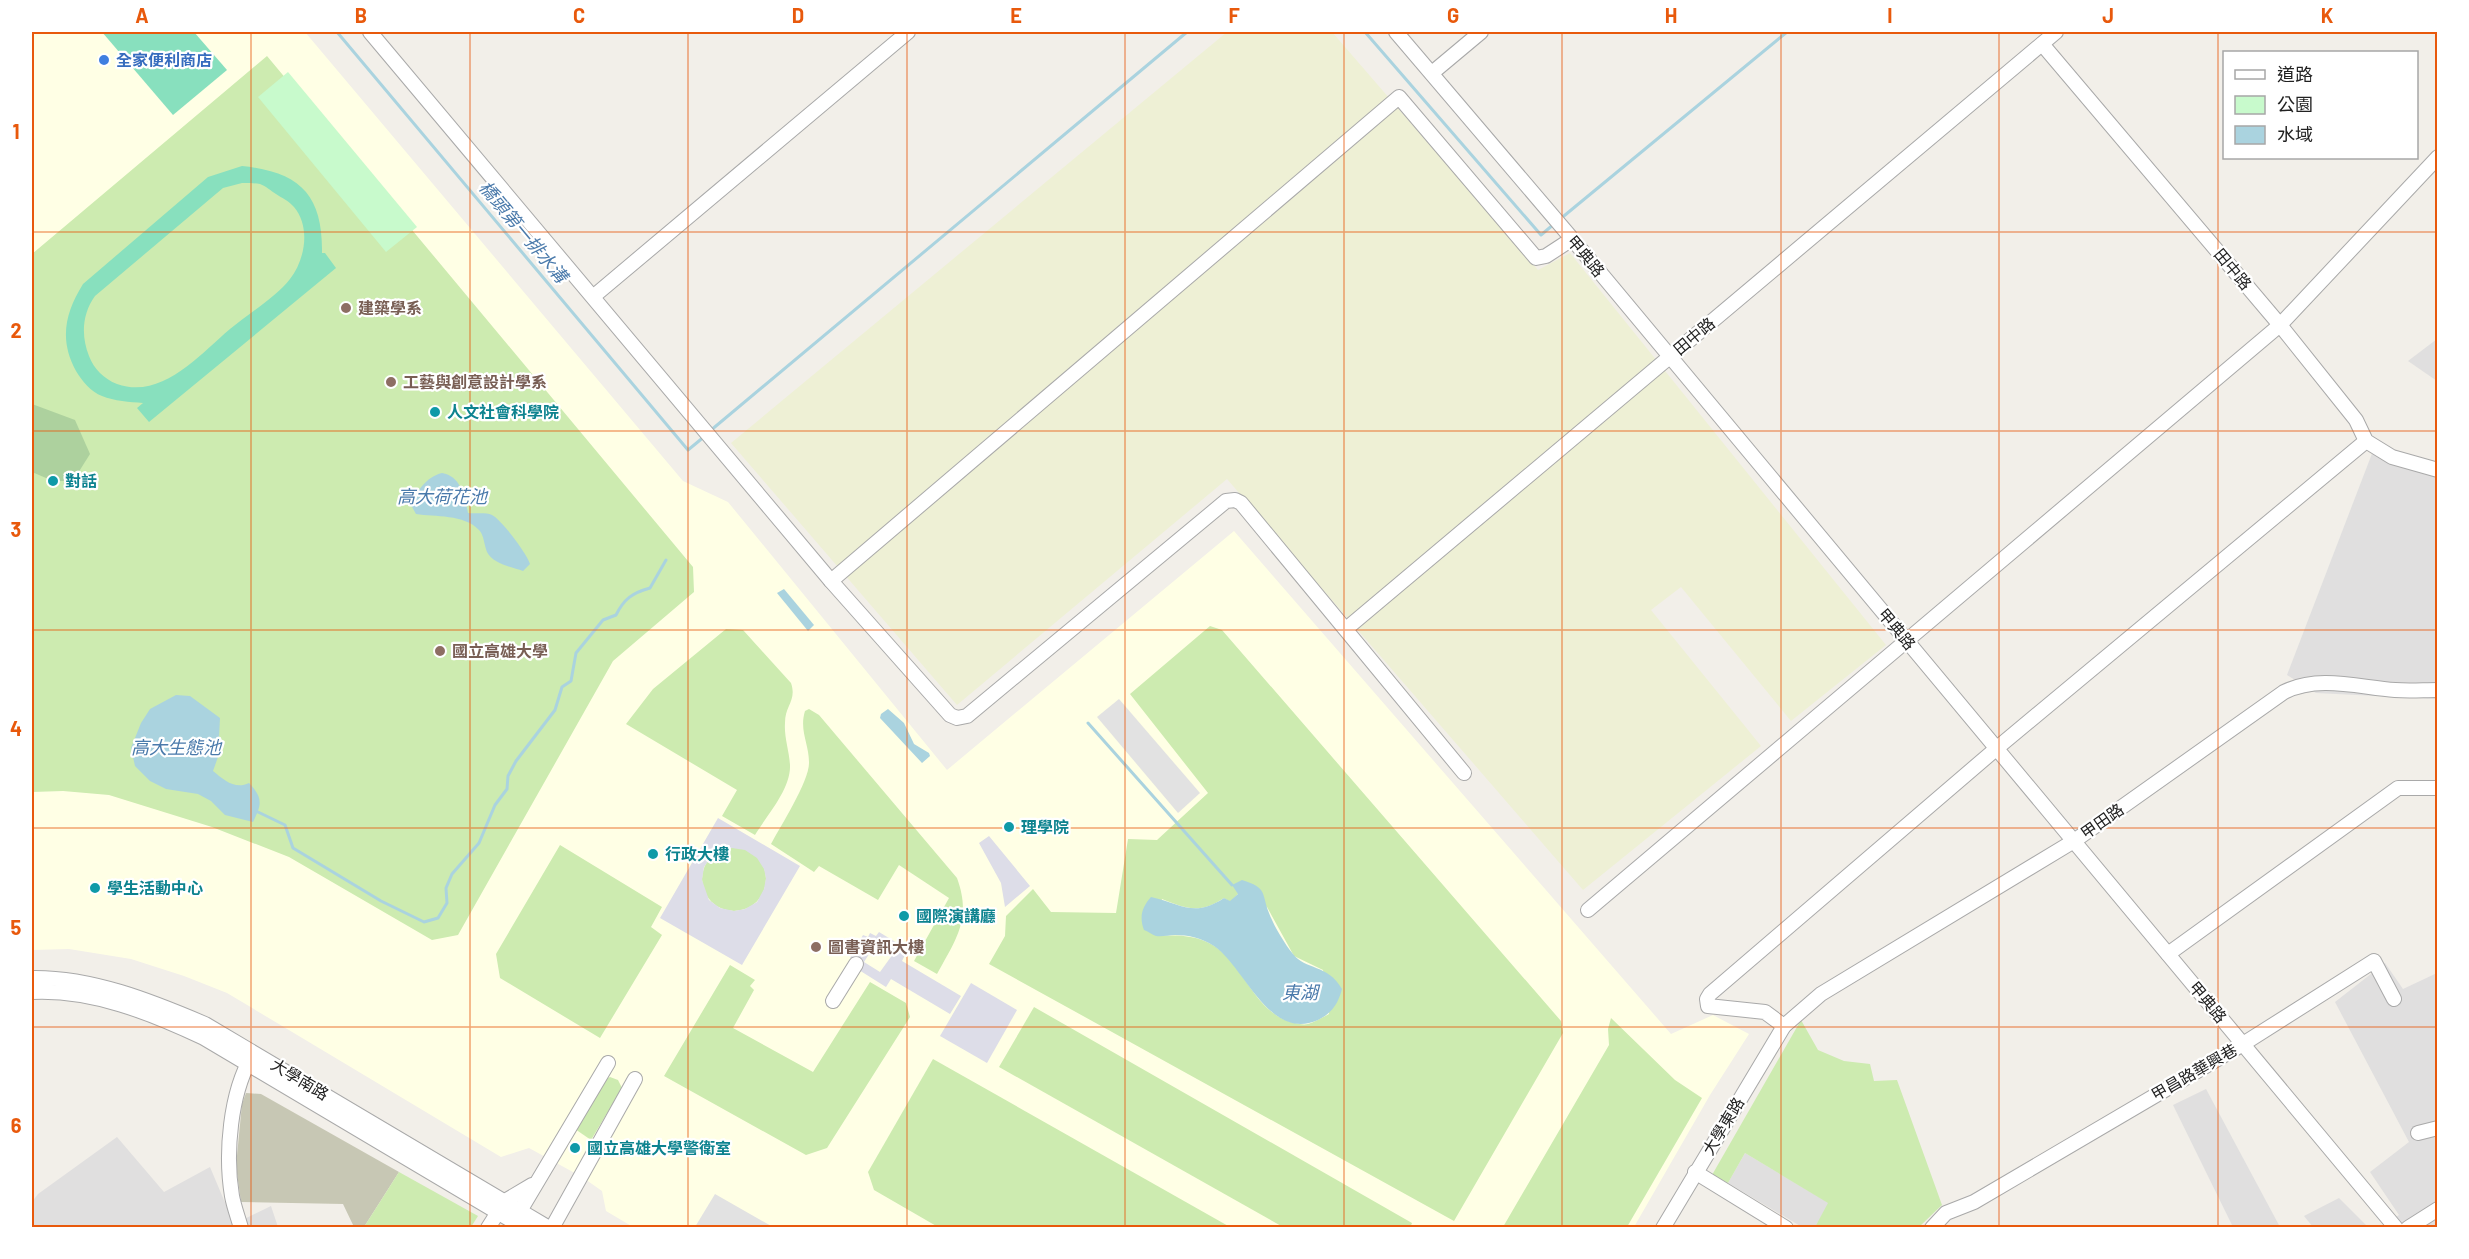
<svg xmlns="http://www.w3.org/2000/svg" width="2469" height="1259" font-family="Barlow,'Noto Sans TC',sans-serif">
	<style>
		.residential { fill: #e0dfdf }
		.education { fill: #ffffe5 }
		.construction { fill: #c7c7b4 }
		.farmland { fill: #eef0d5 }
		.grass { fill: #cdebb0; fill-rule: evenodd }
		.forest { fill: #add19e }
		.park { fill: #c8facc }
		.pitch { fill: #88e0be; fill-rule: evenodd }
		.parking { fill: #e2e2e2 }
		.plaza { fill: #dddde8; fill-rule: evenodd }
		.water { fill: #aad3df }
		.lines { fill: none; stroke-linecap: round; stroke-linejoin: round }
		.stream { stroke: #aad3df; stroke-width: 3 }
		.minor-casing { stroke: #a9a9a9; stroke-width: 16 }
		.minor { stroke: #fff; stroke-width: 14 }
		.grid { fill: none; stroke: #e8590c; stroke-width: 1.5; stroke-opacity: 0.55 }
		.shop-dot { fill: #3f7fe0; stroke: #fff; stroke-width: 2 }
		.education-dot { fill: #8d6e63; stroke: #fff; stroke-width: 2 }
		.culture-dot { fill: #0f9aa8; stroke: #fff; stroke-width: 2 }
		.labels { text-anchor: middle; stroke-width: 4.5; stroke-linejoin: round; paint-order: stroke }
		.shop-label { font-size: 16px; font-weight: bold; fill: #366cbe; stroke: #fff; text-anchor: start }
		.street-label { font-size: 16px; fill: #222; stroke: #fff }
		.education-label { font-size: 16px; font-weight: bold; fill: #785e54; stroke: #fff; text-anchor: start }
		.culture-label { font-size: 16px; font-weight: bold; fill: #0d838f; stroke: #fff; text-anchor: start }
		.water-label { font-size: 18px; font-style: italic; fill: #4a7aab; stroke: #fff }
		.neatline { fill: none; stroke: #e8590c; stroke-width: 2 }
		.grid-label { font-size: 20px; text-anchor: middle; font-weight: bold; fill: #e8590c }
	</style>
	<rect width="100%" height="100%" fill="#f2efe9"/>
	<g class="residential">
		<path d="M2437,339v42l-29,-20z"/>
		<path d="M2373,451l64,25v223l-121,-6 -29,-18z"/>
		<path d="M2385,963l18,26 34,-16v254h-57l19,-12 -29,-43 39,-30 -74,-140z"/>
		<path d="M2206,1089l74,138h-47l-60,-122z"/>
		<path d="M117,1137l47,55 46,-25 24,57 37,-18 7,21h-246v-25l6,-8z"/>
		<path d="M1745,1153l84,50 -14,24h-13l-74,-44z"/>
		<path d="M2339,1198l29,29h-55l-9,-11z"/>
	</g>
	<path class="education" d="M32,32h273l378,449 45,21 219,268 287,-239 437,503 42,-19 36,19 -39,61 -76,132h-1001l-27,-16 -4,-20 -20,-14 -53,-29 -28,9 -274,-164 -43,-17 -53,-17 -62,-10 -37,1z"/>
	<path class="construction" d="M246,1093l15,1 138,78 -35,55h-10l-11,-23 -102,-2 -5,-36 6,-62z"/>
	<path class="farmland" d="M1227,32h105l206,238 32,-17 316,392 -95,76 -110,-134 -30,23 110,136 -178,144 -356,-411 -270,226 -226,-262z"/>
	<g class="grass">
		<path d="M267,56l426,511 1,25 -81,69 -155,274 -26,5 -143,-83 -77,-30 -103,-32 -46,-4 -31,1v-538z"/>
		<path d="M1210,626l12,4 339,391 2,12 -109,188 -465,-257 16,-28 1,-20 27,-27 18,23 65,1 12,-74 29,1 51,-47 -78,-99zM1238,894l29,13 27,49 29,14 6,44c-6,3 -14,8 -21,10 -4,1 -9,0 -13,-1 -42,-9 -50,-60 -84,-79 -17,-9 -34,-9 -54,-8l5,-37c25,10 38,15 62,-1l6,4z"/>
		<path d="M726,629l17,1 48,53c6,18 -6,22 -6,40 -1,14 4,27 5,42 1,24 -23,50 -35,70l-33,-19 15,-26 -111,-66 27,-35z"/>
		<path d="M809,709l10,6 138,163c15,41 -1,61 -20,96l-23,-13 35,-63 -50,-33 -21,35 -59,-34 -5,6 -43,-28c9,-17 39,-64 38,-82 0,-18 -10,-32 -4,-51z"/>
		<path d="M560,845l102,62 -11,20 11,8 -62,103 -100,-60 -4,-24z"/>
		<circle cx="734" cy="879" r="32"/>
		<path d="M730,965l25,15 -5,6 4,4 -21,38 80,44 57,-90 36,21 4,14 -83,131 -21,7 -142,-79z"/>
		<path d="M1034,1007l378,216 -2,5 -127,-1 -284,-160z"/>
		<path d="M1611,1018l64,62 27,18 -75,129h-124l106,-182 -1,-16z"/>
		<path d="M1801,1020l17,30 26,11 26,3 4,17 23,-1 45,125 -23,22h-104l13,-24 -83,-50 -17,30 -16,-8z"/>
		<path d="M933,1059l297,168h-292l-64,-37 -6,-18z"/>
		<path d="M610,1077l8,3 4,8 -31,52 -16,-11 31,-50z"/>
		<path d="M399,1172l79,44 -7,11h-107z"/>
	</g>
	<path class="forest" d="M32,404l43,16 15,34 -17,27h-20l-21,-9z"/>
	<path class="park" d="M288,72l129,155 -31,25 -128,-155z"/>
	<g class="pitch">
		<path d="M102,32h92l33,38 -54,45z"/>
		<path d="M242,166c58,6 81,29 80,87h3l11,15 -187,154 -12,-14 6,-5c-13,-1 -29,-2 -41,-7 -11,-4 -20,-15 -26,-25 -17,-31 -11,-58 7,-87l125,-107zM242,183c6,0 13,0 18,1 6,2 11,7 16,10 6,4 13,7 18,13 17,20 11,53 -4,72 -13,17 -43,36 -60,50 -31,26 -68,71 -113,55 -13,-5 -23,-15 -28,-28 -8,-20 -7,-42 6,-60l128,-108z"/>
	</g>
	<g class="parking">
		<path d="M1119,699l81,94 -22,20 -81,-96z"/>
		<path d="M715,1194l58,33h-78z"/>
	</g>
	<g class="plaza">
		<path d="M718,818l82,48 -58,99 -82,-47zM732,848l13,2 12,8 7,11 2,9 -2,11 -7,13 -12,7 -11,2 -14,-3 -11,-8 -7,-20 2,-13 7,-10 10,-7z"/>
		<path d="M989,836l41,50 -25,21 -4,-24 -22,-40z"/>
		<path d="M879,932l23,14 -2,3 6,4 -4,8 59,35 -11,18 -59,-35 -5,8 -35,-22 3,-5 -4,-2 13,-23 5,2 2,-4 6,3zM876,943l17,11 -13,18 -16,-10z"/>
		<path d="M971,983l46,27 -30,53 -47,-27z"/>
	</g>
	<g class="water">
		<path d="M442,473c19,3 23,24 26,40 7,1 18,-1 24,2 9,4 35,39 38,49l-7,7c-11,-4 -30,-7 -36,-19 -3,-7 -3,-17 -8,-22 -15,-16 -44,-13 -63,-16l-5,-9c6,-14 15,-28 31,-32z"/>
		<path d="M784,589l30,36 -6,6 -31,-38z"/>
		<path d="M176,695l14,1 30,22 -2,39 -5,14c11,9 22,19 36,12 14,15 13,21 4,39l-28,-7 -14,-14 -13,-7 -32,-5 -16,-8 -15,-15 -4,-18 10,-25 9,-14z"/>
		<path d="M888,709l16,14 10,21 15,9 1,3 -8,7 -42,-45 1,-4z"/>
		<path d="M1242,880c26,8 19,13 27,33 5,13 15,30 24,41 12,16 35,10 49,35 -4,15 -10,24 -24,31 -49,22 -73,-53 -104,-74 -12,-8 -26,-11 -39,-11 -6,0 -13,2 -19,1 -4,-1 -8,-5 -12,-6 -5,-13 -2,-23 7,-33 31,7 43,21 73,1l6,3 8,-7 -6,-9z"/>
	</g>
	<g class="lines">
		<g class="stream">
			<path d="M337,32l351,418 17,-14"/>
			<path d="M1365,32l176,203 13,-11"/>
			<path d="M1559,220l228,-188"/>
			<path d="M710,431l477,-399"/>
			<path d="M1088,723l144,162"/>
			<path d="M258,812l27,13 8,23 88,53 43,21 14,-4 9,-15 -1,-15 6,-14 27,-31 16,-38 12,-16 1,-13 8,-15 39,-51 7,-23 9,-6 5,-28 27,-33 13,-5c8,-16 16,-22 34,-27l16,-28"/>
		</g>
		<defs>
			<g id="minor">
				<path d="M370,32l461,549 119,134 7,3 10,-2 259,-215 9,-1 6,3 223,270"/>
				<path d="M1396,32l172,202 828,994"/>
				<path d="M2042,44l238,281 76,95 10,21 26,16 46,13"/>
				<path d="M1432,73l49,-41"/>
				<path d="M594,296l314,-264"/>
				<path d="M831,581l568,-484 137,161 10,-2 26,-17"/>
				<path d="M1346,629l710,-597"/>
				<path d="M1588,910l692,-585 158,-168"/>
				<path d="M2168,954l230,-166h40"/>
				<path d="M32,978c59,-1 119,23 173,46l344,204"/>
				<path d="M32,992c60,-3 119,21 172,46l320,190"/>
				<path d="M833,1001l23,-37"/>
				<path d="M1784,1026l-19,-14 -57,-6 -1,-7 3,-5 287,-246 369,-307"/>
				<path d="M2418,1133l20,-5"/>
				<path d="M1695,1172l91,56"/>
				<path d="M517,1216l91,-153"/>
				<path d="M241,1228c-3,-11 -7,-21 -9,-32 -7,-42 -2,-103 20,-140"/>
				<path d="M488,1228l17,-27 27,-16"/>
				<path d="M552,1228l83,-149"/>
				<path d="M1663,1228l121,-202 37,-32 253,-153 210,-149c35,-17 73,-5 111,-2 14,1 28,0 43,0"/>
				<path d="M1932,1228l14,-15 28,-11 269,-158 131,-83 20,38"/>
				<path d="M2408,1228l30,-19"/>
			</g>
		</defs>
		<use href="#minor" class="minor-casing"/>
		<use href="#minor" class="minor"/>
	</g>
	<path class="grid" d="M251,32v1196M470,32v1196M688,32v1196M907,32v1196M1125,32v1196M1344,32v1196M1562,32v1196M1781,32v1196M1999,32v1196M2218,32v1196M32,232h2406M32,431h2406M32,630h2406M32,828h2406M32,1027h2406"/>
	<circle class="shop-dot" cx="104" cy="60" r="6"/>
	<g class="education-dot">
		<circle cx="346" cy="308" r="6"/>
		<circle cx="391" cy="382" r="6"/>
		<circle cx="440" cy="651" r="6"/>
		<circle cx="816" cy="947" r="6"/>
	</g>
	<g class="culture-dot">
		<circle cx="435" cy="412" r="6"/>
		<circle cx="53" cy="481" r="6"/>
		<circle cx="1009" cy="827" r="6"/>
		<circle cx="653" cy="854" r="6"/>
		<circle cx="95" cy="888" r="6"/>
		<circle cx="904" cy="916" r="6"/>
		<circle cx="575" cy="1148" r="6"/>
	</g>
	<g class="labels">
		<g class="shop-label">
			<text x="116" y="66">全家便利商店</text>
		</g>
		<g class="street-label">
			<text transform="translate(1586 256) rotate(50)" y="6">甲典路</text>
			<text transform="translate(2233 269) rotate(50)" y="6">田中路</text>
			<text transform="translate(1694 336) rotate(-40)" y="6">田中路</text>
			<text transform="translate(1897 629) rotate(50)" y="6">甲典路</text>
			<text transform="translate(2102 821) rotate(-35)" y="6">甲田路</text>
			<text transform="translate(2208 1002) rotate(50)" y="6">甲典路</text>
			<text transform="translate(2194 1072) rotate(-30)" y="6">甲昌路華興巷</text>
			<text transform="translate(300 1079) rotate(31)" y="6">大學南路</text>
			<text transform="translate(1723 1126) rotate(-59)" y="6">大學東路</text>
		</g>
		<g class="education-label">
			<text x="358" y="314">建築學系</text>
			<text x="403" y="388">工藝與創意設計學系</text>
			<text x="452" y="657">國立高雄大學</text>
			<text x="828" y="953">圖書資訊大樓</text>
		</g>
		<g class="culture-label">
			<text x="447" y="418">人文社會科學院</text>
			<text x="65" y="487">對話</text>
			<text x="1021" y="833">理學院</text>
			<text x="665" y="860">行政大樓</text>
			<text x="107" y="894">學生活動中心</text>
			<text x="916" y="922">國際演講廳</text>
			<text x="587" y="1154">國立高雄大學警衛室</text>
		</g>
		<g class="water-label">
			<text transform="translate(523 232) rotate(50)" y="6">橋頭第一排水溝</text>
			<text x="442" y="503">高大荷花池</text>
			<text x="176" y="754">高大生態池</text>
			<text x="1300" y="999">東湖</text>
		</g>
	</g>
	<rect width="2469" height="1259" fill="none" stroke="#ffffff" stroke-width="66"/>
	<rect x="2223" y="51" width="195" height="108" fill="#ffffff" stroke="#a7a7a7" stroke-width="1.5"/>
	<rect x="2235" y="70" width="30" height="9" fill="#ffffff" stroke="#a7a7a7" stroke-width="1.5"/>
	<text x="2277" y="81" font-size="18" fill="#222222">道路</text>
	<rect x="2235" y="96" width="30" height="18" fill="#c8facc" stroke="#a7a7a7" stroke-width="1.5"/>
	<text x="2277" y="111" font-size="18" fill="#222222">公園</text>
	<rect x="2235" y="126" width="30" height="18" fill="#aad3df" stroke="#a7a7a7" stroke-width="1.5"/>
	<text x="2277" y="141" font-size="18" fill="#222222">水域</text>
	<rect x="33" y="33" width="2403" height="1193" class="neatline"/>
	<g class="grid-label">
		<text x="142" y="23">A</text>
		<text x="361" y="23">B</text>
		<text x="579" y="23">C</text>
		<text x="798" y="23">D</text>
		<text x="1016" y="23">E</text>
		<text x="1234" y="23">F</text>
		<text x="1453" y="23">G</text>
		<text x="1671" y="23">H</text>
		<text x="1890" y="23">I</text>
		<text x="2108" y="23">J</text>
		<text x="2327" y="23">K</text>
		<text x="16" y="139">1</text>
		<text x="16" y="338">2</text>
		<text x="16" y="537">3</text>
		<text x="16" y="736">4</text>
		<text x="16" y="935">5</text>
		<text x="16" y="1133">6</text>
	</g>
</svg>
